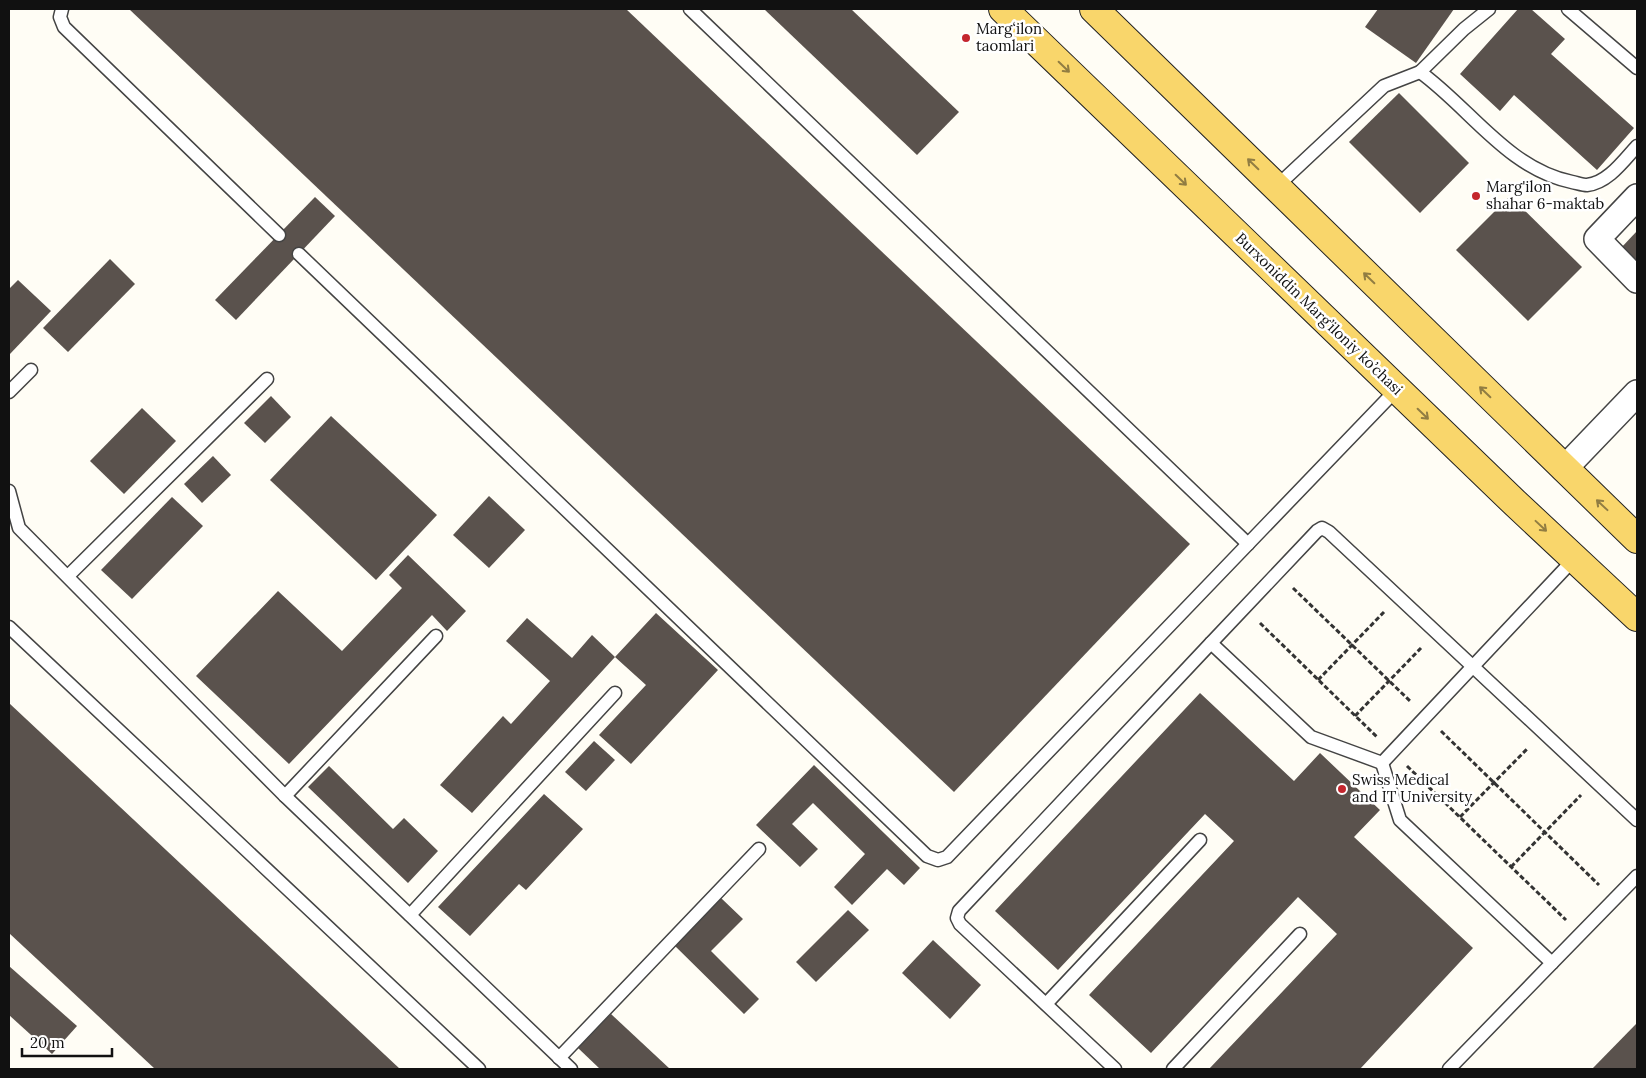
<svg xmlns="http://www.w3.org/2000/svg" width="1646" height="1078" font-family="Lora,serif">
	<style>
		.building { fill: #5a524d }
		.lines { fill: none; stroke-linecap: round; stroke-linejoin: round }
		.service-casing { stroke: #444; stroke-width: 15 }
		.minor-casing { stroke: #444; stroke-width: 28 }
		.primary-casing { stroke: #222; stroke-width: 30 }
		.path { stroke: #333; stroke-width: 3; stroke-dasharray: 5 2.5; stroke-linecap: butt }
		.service { stroke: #fff; stroke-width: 12 }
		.minor { stroke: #fff; stroke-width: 25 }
		.primary { stroke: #f9d66b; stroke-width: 28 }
		.oneway { stroke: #917d42 }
		.poi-dot { fill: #c4262e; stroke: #fff; stroke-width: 2 }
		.labels { text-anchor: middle; stroke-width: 5; stroke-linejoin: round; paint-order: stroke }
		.poi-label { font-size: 15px; fill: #111; stroke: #fff; text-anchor: start }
		.street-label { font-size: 15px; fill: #111; stroke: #fff }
	</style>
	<rect width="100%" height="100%" fill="#fffdf5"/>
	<g class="building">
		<path d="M129,9h497l564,535 -236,248z"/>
		<path d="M764,9h87l108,103 -42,43z"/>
		<path d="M1378,9h76l-38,54 -51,-36z"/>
		<path d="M1518,9h13l34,30 -14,15 83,74 -37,42 -83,-75 -14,16 -40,-37z"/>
		<path d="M1399,93l70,70 -49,50 -71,-71z"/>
		<path d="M1510,196l72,71 -54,54 -72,-71z"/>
		<path d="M315,197l20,19 -99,104 -21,-20z"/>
		<path d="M1637,231v34l-17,-16z"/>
		<path d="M110,259l25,25 -67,68 -25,-24z"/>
		<path d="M18,280l33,31 -42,44v-66z"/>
		<path d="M271,396l20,21 -26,26 -21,-20z"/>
		<path d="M142,408l34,33 -52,53 -34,-33z"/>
		<path d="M331,416l106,99 -61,65 -106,-100z"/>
		<path d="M213,456l18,19 -29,28 -18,-19z"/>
		<path d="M489,496l36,34 -36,38 -36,-33z"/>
		<path d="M172,497l31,29 -71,73 -31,-29z"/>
		<path d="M408,555l58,56 -19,20 -15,-16 -143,149 -93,-88 82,-85 64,60 60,-63 -13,-13z"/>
		<path d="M656,613l62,57 -87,94 -32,-29 47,-50 -31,-28z"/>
		<path d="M527,618l45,40 20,-23 23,22 -143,156 -32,-28 63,-69 8,8 39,-43 -44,-40z"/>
		<path d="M1200,693l94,88 26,-28 60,57 -26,27 119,111 -113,121h-151l128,-135 -39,-37 -147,156 -62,-58 145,-154 -29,-27 -147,156 -63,-59z"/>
		<path d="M9,703l391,366h-245l-146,-136z"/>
		<path d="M594,741l21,19 -29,31 -21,-19z"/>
		<path d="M814,765l106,103 -16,17 -17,-16 -35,36 -18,-18 31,-33 -52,-51 -21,21 26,25 -18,18 -44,-42z"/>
		<path d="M329,766l64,63 11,-11 34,33 -30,32 -100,-96z"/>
		<path d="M544,794l39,35 -57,61 -7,-6 -49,52 -32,-29z"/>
		<path d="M721,898l22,21 -32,32 48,48 -15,15 -70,-69z"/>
		<path d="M848,910l21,20 -53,52 -20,-20z"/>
		<path d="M933,940l48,45 -31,34 -48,-46z"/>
		<path d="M9,966l68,60 -25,28 -43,-39z"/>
		<path d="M611,1014l59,55h-70l-22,-21z"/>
		<path d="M1637,1023v46h-45z"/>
	</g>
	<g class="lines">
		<defs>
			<g id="service">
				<path d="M62,9l-2,8 4,10 215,208"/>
				<path d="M690,9l558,535"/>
				<path d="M1568,9l69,59"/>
				<path d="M1420,72c50,36 88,97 152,110 5,1 11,3 15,3 21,-2 37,-25 50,-39"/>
				<path d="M1276,187l108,-101 36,-14 44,-43 25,-20"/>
				<path d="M299,254l628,602 11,4 9,-3 450,-468"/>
				<path d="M9,392l22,-22"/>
				<path d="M9,491l10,37 266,268 286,273"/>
				<path d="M68,576l199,-197"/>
				<path d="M9,627l470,442"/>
				<path d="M1211,643l106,-112 5,-3 7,4 308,288"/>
				<path d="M1382,763l18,57 152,143 -103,106"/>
				<path d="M1382,763l193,-205"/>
				<path d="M285,796l151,-160"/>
				<path d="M410,915l205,-222"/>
				<path d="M1552,963l85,-87"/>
				<path d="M1046,1004l154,-164"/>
				<path d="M559,1058l200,-209"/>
				<path d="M1115,1069l-155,-145 -3,-6 2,-7 252,-268 100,94 71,26"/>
				<path d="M1173,1069l127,-135"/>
			</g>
			<g id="minor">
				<path d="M1637,197l-40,42 40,41"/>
				<path d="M1564,469l73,-76"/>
			</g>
			<g id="primary">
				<path d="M1003,9l511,493 123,115"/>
				<path d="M1094,9l543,530"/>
			</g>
		</defs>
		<use href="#service" class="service-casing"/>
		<use href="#minor" class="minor-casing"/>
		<use href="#primary" class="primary-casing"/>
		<g class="path">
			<path d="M1293,588l118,114"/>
			<path d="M1260,623l117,114"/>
			<path d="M1318,680l66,-68"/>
			<path d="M1355,716l66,-68"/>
			<path d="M1441,731l158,154"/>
			<path d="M1407,766l159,154"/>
			<path d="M1460,817l68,-69"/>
			<path d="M1511,867l70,-72"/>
		</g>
		<use href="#service" class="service"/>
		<use href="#minor" class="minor"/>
		<use href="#primary" class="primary"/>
	</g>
	<defs><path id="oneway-shaft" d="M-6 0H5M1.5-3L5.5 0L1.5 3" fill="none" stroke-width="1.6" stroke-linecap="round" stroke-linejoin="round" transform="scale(1.25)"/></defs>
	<g class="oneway">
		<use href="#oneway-shaft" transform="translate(1064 67) rotate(44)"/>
		<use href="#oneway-shaft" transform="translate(1253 164) rotate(-136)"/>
		<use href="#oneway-shaft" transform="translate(1181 180) rotate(44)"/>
		<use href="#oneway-shaft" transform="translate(1369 278) rotate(-136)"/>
		<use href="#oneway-shaft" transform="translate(1485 392) rotate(-136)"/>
		<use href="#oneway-shaft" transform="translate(1423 414) rotate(44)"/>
		<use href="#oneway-shaft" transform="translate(1602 505) rotate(-137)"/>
		<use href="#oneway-shaft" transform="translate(1541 526) rotate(43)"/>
	</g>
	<g class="poi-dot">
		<circle cx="966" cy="38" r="5"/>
		<circle cx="1476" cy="196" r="5"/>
		<circle cx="1342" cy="789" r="5"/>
	</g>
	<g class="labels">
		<g class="poi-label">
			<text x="976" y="34">Margʻilon<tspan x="976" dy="17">taomlari</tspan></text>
			<text x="1486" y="192">Marg'ilon<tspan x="1486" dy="17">shahar 6-maktab</tspan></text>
			<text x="1352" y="785">Swiss Medical<tspan x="1352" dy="17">and IT University</tspan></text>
		</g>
		<g class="street-label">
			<text transform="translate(1319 314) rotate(44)" y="5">Burxoniddin Marg’iloniy ko’chasi</text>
		</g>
	</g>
	<rect width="1646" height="1078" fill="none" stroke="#111111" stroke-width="20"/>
	<path d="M22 1048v8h90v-8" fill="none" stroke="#111111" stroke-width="2.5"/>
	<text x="30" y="1048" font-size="15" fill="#111111" stroke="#ffffff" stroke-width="4" paint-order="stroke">20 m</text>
</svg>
